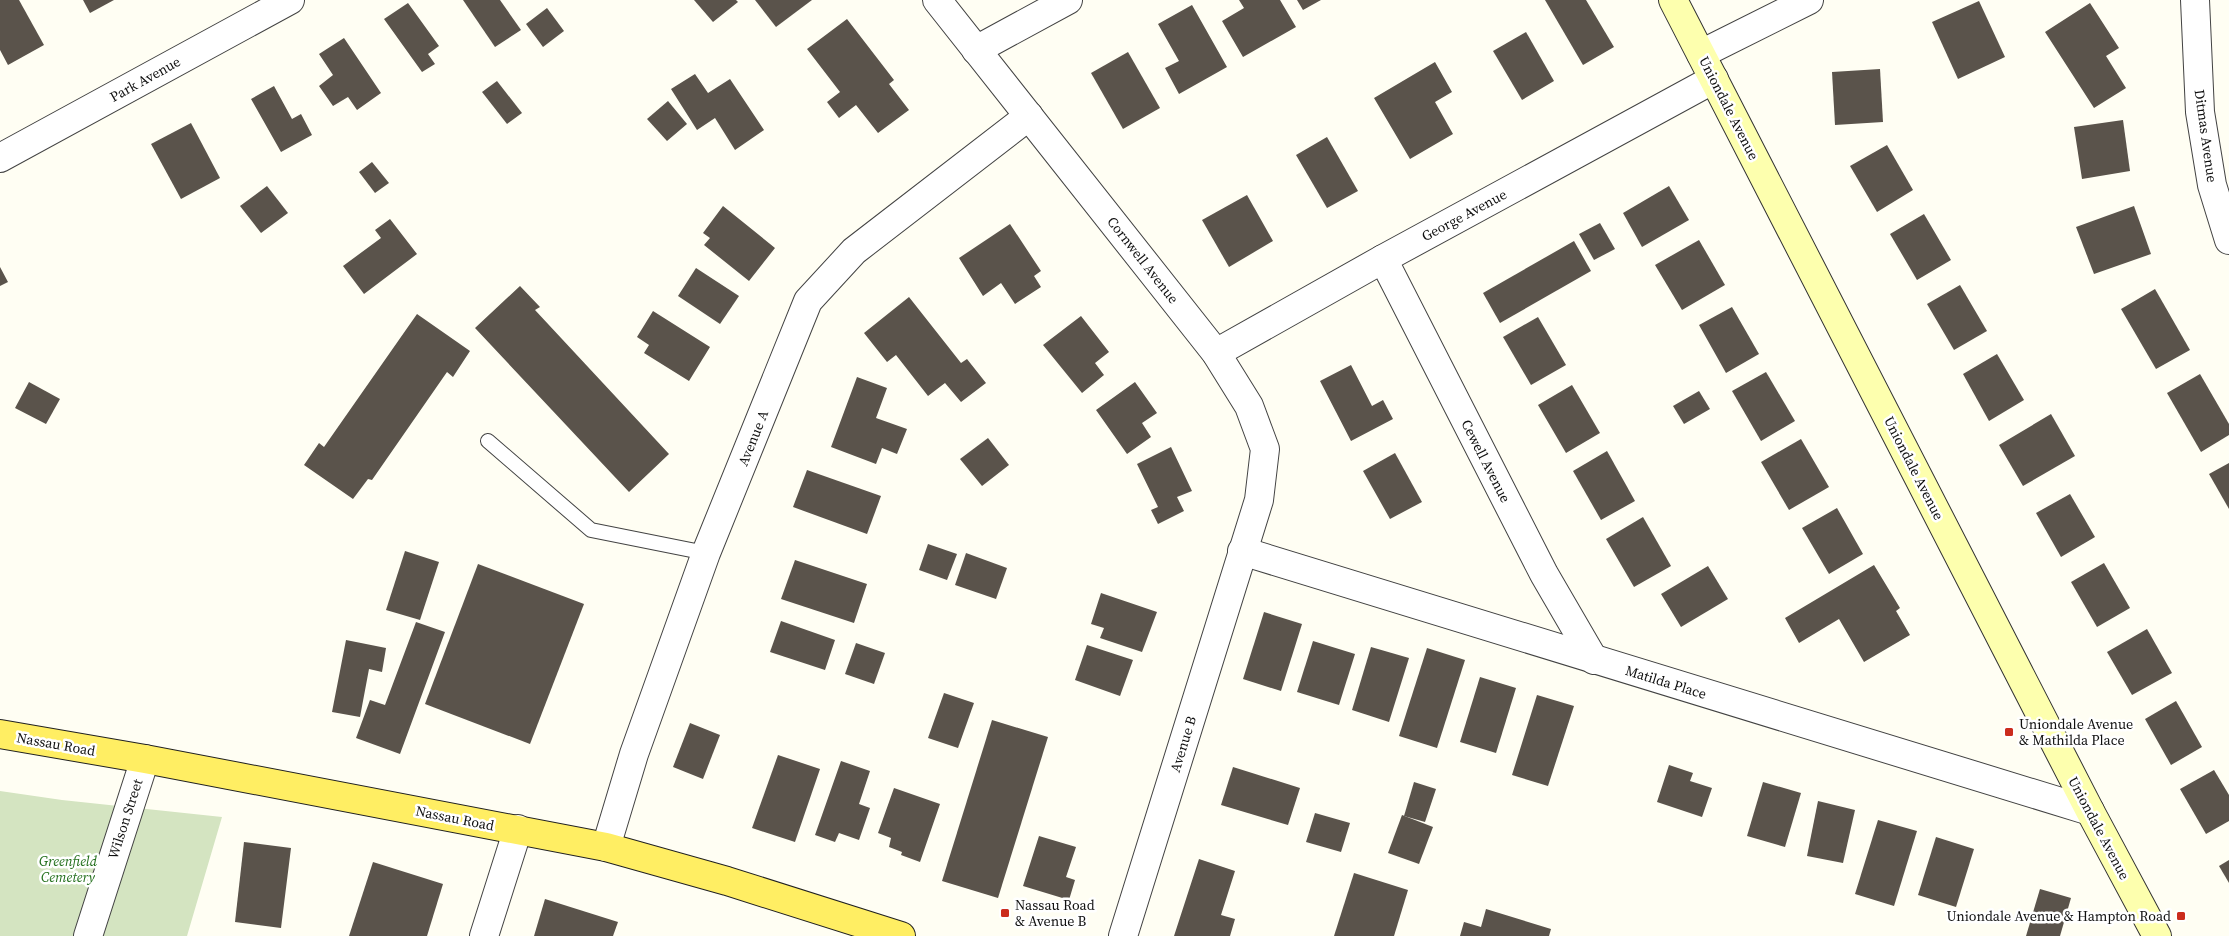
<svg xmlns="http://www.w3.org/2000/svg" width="2229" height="936" font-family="'Source Serif 4',serif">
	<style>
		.cemetery { fill: #d4e4c1 }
		.building { fill: #5a534b }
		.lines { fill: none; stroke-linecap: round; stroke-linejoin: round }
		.lane-casing { stroke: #434343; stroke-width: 16 }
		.street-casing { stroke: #434343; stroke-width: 30 }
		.secondary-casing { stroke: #323232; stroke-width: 30 }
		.primary-casing { stroke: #212121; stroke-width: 30 }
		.lane { stroke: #fff; stroke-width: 14 }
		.street { stroke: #fff; stroke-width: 28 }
		.secondary { stroke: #fdffae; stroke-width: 28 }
		.primary { stroke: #ffee63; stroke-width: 28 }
		.poi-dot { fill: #cb2c1d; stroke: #fff; stroke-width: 2 }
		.labels { text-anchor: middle; stroke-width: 5; stroke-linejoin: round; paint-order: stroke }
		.street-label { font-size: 14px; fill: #101010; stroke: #fff }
		.poi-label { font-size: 14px; fill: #101010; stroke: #fff; text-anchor: start }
		.park-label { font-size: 14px; font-style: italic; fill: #216e1a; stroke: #fff }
	</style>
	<rect width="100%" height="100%" fill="#fffef3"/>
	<path class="cemetery" d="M0,791l62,9 160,17 -35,119h-187z"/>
	<g class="building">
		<path d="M0,0h19l25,45 -36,20 -8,-15z"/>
		<path d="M83,0h31l-24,13z"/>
		<path d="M463,0h37l21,30 -26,17z"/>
		<path d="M694,0h42l2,2 -25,20z"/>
		<path d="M755,0h57l-36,27z"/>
		<path d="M1239,0h41l16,27 -53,30 -21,-36 22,-13z"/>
		<path d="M1297,0h24l-18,10z"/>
		<path d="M1545,0h41l28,47 -31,18z"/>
		<path d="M1979,1l26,56 -47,22 -26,-57z"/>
		<path d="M408,3l31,43 -11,8 7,10 -13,8 -38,-53z"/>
		<path d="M2090,3l29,45 -13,8 20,32 -32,20 -49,-76z"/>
		<path d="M1192,5l35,62 -48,27 -14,-26 14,-7 -21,-37z"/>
		<path d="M547,8l17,23 -21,16 -17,-23z"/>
		<path d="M847,19l47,61 -5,4 20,26 -31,23 -22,-28 -17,13 -12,-16 13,-10 -33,-43z"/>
		<path d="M1526,32l28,49 -32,19 -29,-49z"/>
		<path d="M344,38l37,55 -24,17 -9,-13 -15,9 -14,-20 14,-11 -14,-21z"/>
		<path d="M1128,52l32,56 -37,21 -32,-56z"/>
		<path d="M1435,62l17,30 -17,10 18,32 -43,25 -36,-61z"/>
		<path d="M1880,69l3,53 -48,3 -3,-53z"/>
		<path d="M695,74l13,19 22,-14 34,51 -29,20 -20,-32 -18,12 -26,-41z"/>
		<path d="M497,81l25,32 -15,11 -25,-32z"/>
		<path d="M274,86l18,33 9,-5 11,21 -31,17 -30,-53z"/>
		<path d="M668,101l19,23 -20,17 -20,-22z"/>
		<path d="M2123,120l7,51 -48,8 -8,-52z"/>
		<path d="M191,123l29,55 -39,21 -30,-55z"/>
		<path d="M1327,137l31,54 -31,17 -31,-53z"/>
		<path d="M1887,145l26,45 -36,22 -27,-46z"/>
		<path d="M372,162l17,21 -14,10 -16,-21z"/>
		<path d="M267,186l21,27 -27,20 -21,-27z"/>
		<path d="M1669,186l20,34 -47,27 -19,-34z"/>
		<path d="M1247,195l26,46 -44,26 -27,-47z"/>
		<path d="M723,206l52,42 -26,33 -45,-36 6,-7 -7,-5z"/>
		<path d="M2134,206l17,48 -57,20 -18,-47z"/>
		<path d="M1924,214l27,46 -34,20 -27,-46z"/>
		<path d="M390,219l27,35 -53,40 -21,-28 38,-28 -6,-8z"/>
		<path d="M1600,223l15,26 -21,11 -15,-26z"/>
		<path d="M1010,224l31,47 -7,5 7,11 -26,17 -14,-21 -18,13 -24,-38z"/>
		<path d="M1699,240l26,45 -43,25 -27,-45z"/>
		<path d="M1574,241l17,30 -91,52 -17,-30z"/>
		<path d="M0,267l8,15 -8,4z"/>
		<path d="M696,268l43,28 -19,28 -42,-28z"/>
		<path d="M1960,285l27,46 -33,19 -27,-46z"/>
		<path d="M520,286l20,21 -5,3 134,144 -40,38 -154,-164z"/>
		<path d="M2155,289l35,61 -34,19 -35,-60z"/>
		<path d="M909,297l52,66 6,-4 19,24 -25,19 -16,-19 -17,13 -32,-41 -9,7 -23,-29z"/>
		<path d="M1732,307l27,47 -33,19 -27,-48z"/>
		<path d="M653,311l57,36 -21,34 -45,-28 5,-8 -12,-8z"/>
		<path d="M417,314l53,37 -17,26 -6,-5 -75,108 -4,-1 -15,20 -49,-34 15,-22 5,4z"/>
		<path d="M1081,316l28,36 -14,11 9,12 -22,18 -39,-48z"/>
		<path d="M1538,317l28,48 -35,20 -28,-48z"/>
		<path d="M1997,354l27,46 -35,21 -26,-47z"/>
		<path d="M1351,365l21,41 11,-6 10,19 -42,22 -31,-60z"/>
		<path d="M1766,372l29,49 -34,20 -29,-50z"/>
		<path d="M2200,374l29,50v11l-28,17 -34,-59z"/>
		<path d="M857,377l30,11 -11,30 31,11 -10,25 -15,-6 -6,16 -45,-17z"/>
		<path d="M29,382l31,17 -14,25 -31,-16z"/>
		<path d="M1135,382l22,31 -15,10 9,14 -24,17 -31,-44z"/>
		<path d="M1572,385l28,48 -34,20 -28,-48z"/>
		<path d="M1699,391l11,18 -26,15 -11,-18z"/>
		<path d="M2051,414l24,42 -52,30 -24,-41z"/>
		<path d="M988,438l21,27 -27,21 -22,-27z"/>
		<path d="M1801,439l28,48 -40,23 -28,-48z"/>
		<path d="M1171,447l21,44 -15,6 7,14 -26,13 -7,-14 7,-3 -21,-43z"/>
		<path d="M1607,451l28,50 -34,19 -28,-49z"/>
		<path d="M1395,453l27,49 -32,17 -27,-48z"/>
		<path d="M2229,463v46l-20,-35z"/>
		<path d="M807,470l74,26 -14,38 -74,-27z"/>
		<path d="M2070,494l25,43 -34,20 -25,-44z"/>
		<path d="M1837,508l26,46 -34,20 -27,-46z"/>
		<path d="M1643,517l28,49 -37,21 -28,-48z"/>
		<path d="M928,544l29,10 -10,26 -28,-10z"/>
		<path d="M405,551l34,11 -19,58 -34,-10z"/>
		<path d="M966,553l41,15 -11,31 -41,-14z"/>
		<path d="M795,560l72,24 -13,39 -73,-24z"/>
		<path d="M2104,563l26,45 -33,19 -26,-45z"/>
		<path d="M478,564l106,40 -54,140 -105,-40z"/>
		<path d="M1874,565l26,43 -4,3 14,24 -46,27 -25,-43 -40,24 -14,-25z"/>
		<path d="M1708,566l20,33 -47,28 -20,-33z"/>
		<path d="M1101,593l56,19 -15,40 -42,-14 4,-10 -13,-4z"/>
		<path d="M1264,612l38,12 -21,67 -38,-12z"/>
		<path d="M781,621l54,19 -10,30 -55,-18z"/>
		<path d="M416,622l29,10 -45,122 -44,-16 14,-38 15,5z"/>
		<path d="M2147,629l25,44 -40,22 -25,-43z"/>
		<path d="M346,640l40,8 -4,24 -13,-3 -9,48 -28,-5z"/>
		<path d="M1313,641l42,13 -16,51 -42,-13z"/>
		<path d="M856,643l29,10 -11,31 -29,-10z"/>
		<path d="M1087,645l46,15 -13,36 -45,-16z"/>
		<path d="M1371,647l38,11 -20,64 -37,-12z"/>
		<path d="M1427,648l38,12 -28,88 -38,-12z"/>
		<path d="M1480,677l36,11 -20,65 -36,-11z"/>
		<path d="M944,693l30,10 -16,45 -30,-10z"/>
		<path d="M1537,695l37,11 -26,80 -36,-11z"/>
		<path d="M2176,701l26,46 -31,18 -26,-46z"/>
		<path d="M992,720l56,17 -50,161 -56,-17z"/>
		<path d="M690,723l30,12 -17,44 -30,-12z"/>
		<path d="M778,755l42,14 -25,73 -43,-14z"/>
		<path d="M841,761l29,10 -11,33 11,4 -11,32 -20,-7 -4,9 -20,-7z"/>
		<path d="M1669,765l24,8 -3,8 22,7 -10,29 -45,-15z"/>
		<path d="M1233,767l67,21 -12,37 -67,-20z"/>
		<path d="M2214,770l15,25v26l-23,13 -26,-45z"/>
		<path d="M1414,782l22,7 -11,33 -21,-6z"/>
		<path d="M1763,782l38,11 -16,54 -38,-11z"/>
		<path d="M894,788l46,16 -20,58 -19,-7 1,-3 -13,-5 2,-9 -13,-5z"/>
		<path d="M1818,801l37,9 -12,53 -36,-7z"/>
		<path d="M1315,813l35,10 -9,29 -35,-10z"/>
		<path d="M1402,815l31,12 -14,37 -31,-11z"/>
		<path d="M1878,820l39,11 -23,75 -39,-12z"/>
		<path d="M1039,836l37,11 -10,30 9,3 -6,20 -46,-14z"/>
		<path d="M1936,837l38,12 -18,58 -38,-12z"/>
		<path d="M244,842l47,6 -10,80 -46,-6z"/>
		<path d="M1199,859l36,12 -14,44 14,4 -5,17h-56z"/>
		<path d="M2229,860v23l-10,-17z"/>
		<path d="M373,862l70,22 -16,52h-78z"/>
		<path d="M1354,873l54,17 -14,46h-60z"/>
		<path d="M2040,889l31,9 -11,38h-34z"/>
		<path d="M545,899l73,23 -5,14h-79z"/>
		<path d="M1486,909l65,20 -2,7h-89l4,-14 17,5z"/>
	</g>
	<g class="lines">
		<defs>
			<path id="lane" d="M488,441l103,89 115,23"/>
			<g id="street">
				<path d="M937,0l279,353 33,53 16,43 -6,51 -136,436"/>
				<path d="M2195,0l5,112 12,73 17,55"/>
				<path d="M976,50l92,-50"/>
				<path d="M1701,54l108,-54"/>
				<path d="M0,158l290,-158"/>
				<path d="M1383,259l161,315 50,86"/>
				<path d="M1216,353l167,-94 331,-180"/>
				<path d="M1242,551l848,260"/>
				<path d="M606,847l28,-93 72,-201 102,-252 46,-50 175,-135"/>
				<path d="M88,936l57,-177"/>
				<path d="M484,936l34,-107"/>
			</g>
			<path id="secondary" d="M1673,0l417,811 67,125"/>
			<path id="primary" d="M0,734l145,25 461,88 121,34 174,55"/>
		</defs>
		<use href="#lane" class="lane-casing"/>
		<use href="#street" class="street-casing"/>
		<use href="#secondary" class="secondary-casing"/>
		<use href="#primary" class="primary-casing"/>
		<use href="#lane" class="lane"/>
		<use href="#street" class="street"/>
		<use href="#secondary" class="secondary"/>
		<use href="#primary" class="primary"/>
	</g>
	<g class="poi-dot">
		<rect x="2004" y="727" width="10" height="10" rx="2.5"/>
		<rect x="1000" y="908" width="10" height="10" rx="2.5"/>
		<rect x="2176" y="911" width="10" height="10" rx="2.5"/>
	</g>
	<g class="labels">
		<g class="street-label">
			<text transform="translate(145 79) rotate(-29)" y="5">Park Avenue</text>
			<text transform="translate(1729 108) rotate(63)" y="5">Uniondale Avenue</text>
			<text transform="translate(2206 136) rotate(82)" y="5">Ditmas Avenue</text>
			<text transform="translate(1464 215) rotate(-28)" y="5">George Avenue</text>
			<text transform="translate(1143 260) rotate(52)" y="5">Cornwell Avenue</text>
			<text transform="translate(753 438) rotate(-68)" y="5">Avenue A</text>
			<text transform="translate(1486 461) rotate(63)" y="5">Cewell Avenue</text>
			<text transform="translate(1914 468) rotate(63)" y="5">Uniondale Avenue</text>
			<text transform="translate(1666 682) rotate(17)" y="5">Matilda Place</text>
			<text transform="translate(56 744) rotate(10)" y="5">Nassau Road</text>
			<text transform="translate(1183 744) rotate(-73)" y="5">Avenue B</text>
			<text transform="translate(455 818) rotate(11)" y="5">Nassau Road</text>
			<text transform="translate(125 819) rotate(-72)" y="5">Wilson Street</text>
			<text transform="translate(2099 828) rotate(62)" y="5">Uniondale Avenue</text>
		</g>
		<g class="poi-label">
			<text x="2019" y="729">Uniondale Avenue<tspan x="2019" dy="16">&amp; Mathilda Place</tspan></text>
			<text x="1015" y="910">Nassau Road<tspan x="1015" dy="16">&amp; Avenue B</tspan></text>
			<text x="2171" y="921" text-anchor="end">Uniondale Avenue &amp; Hampton Road</text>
		</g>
		<g class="park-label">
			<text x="68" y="866">Greenfield<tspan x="68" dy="16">Cemetery</tspan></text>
		</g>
	</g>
</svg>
